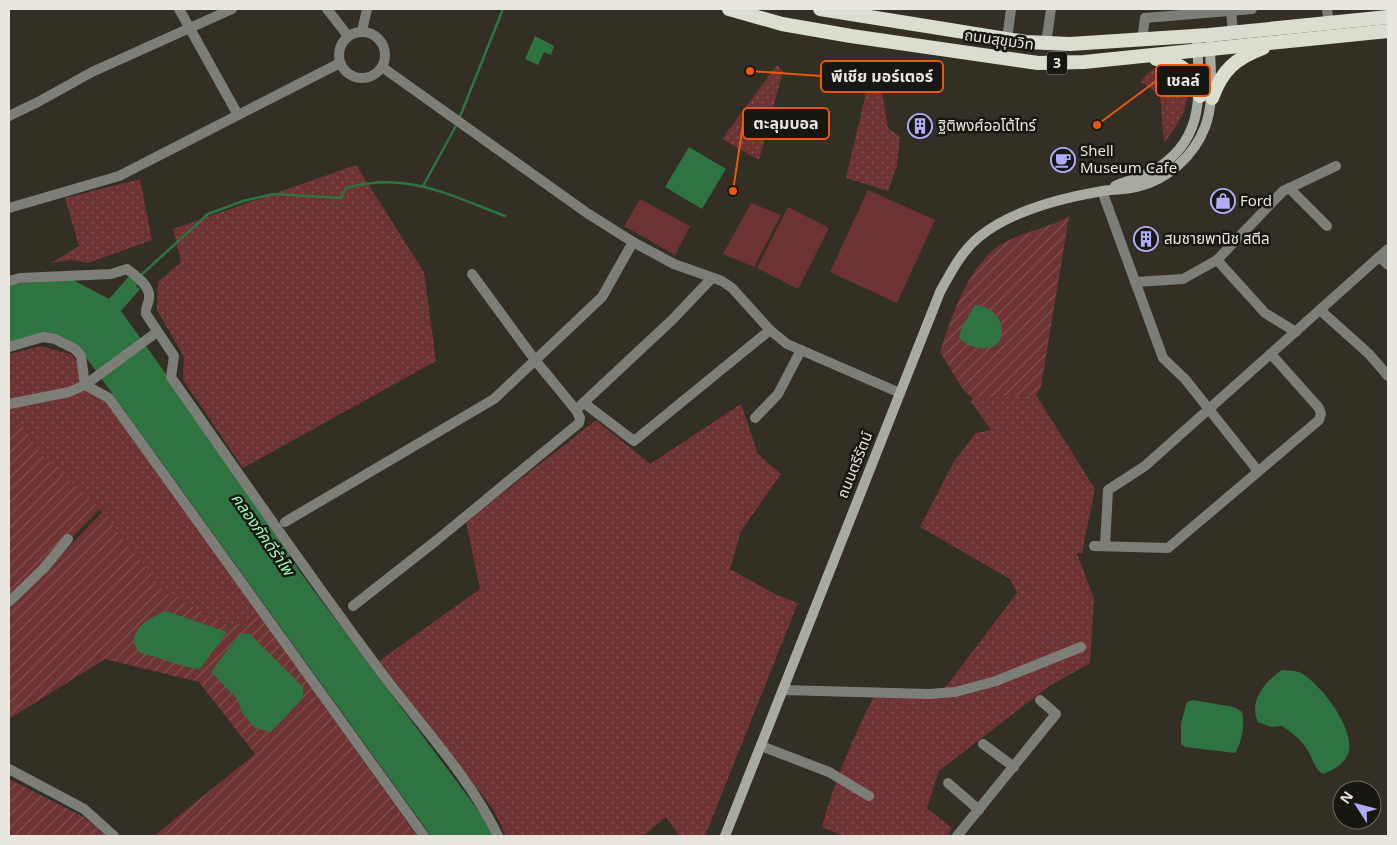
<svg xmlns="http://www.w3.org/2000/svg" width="1397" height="845" font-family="'Noto Sans','Noto Sans Thai',sans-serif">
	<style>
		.grass { fill: url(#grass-dots) }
		.garden { fill: url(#garden-furrows) }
		.pitch { fill: #6e3333 }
		.water { fill: #2e7340 }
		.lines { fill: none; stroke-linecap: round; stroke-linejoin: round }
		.stream { stroke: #2e7340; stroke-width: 2.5 }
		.minor { stroke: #7d7e78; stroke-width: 10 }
		.tertiary { stroke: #7d7e78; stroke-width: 10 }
		.secondary { stroke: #a9aba2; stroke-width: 10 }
		.trunk { stroke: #daddd0; stroke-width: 14 }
		.labels { text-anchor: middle; stroke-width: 5; stroke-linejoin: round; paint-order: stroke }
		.shield { fill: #191712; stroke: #aba8a2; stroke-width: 1 }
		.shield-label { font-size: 14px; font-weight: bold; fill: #e9e6e0 }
		.street-label { font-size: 15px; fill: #e9e6e0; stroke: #191712 }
		.poi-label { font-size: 15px; fill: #e9e6e0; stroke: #191712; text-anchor: start }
		.water-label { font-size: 16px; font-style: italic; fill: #9bf9af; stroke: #191712 }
		.leader { fill: none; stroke: #e8590c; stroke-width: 2 }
		.callout-dot { fill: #e8590c; stroke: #191712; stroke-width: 2 }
		.callout { fill: #191712; stroke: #e8590c; stroke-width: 2 }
		.callout-label { font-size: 16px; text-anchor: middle; font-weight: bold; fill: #e9e6e0 }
	</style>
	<defs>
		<pattern id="grass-dots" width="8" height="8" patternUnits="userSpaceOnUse" patternTransform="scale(1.25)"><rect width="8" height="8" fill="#6e3333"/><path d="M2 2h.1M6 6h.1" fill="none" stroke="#835150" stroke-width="1.8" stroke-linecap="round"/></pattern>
		<pattern id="garden-furrows" width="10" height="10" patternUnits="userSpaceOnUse" patternTransform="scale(1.25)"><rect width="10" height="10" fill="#6e3333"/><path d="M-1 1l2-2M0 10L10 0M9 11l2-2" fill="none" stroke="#835150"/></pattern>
	</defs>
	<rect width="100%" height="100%" fill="#332f25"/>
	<g class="grass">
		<path d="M777,65l6,6 -24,89 -37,-21z"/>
		<path d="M1167,65l8,3 13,13c1,26 -8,42 -24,62l-4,-48 -19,-13c7,-11 13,-15 26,-17z"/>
		<path d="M869,80l11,1 8,47 12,9 -3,29 -9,25 -42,-13z"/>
		<path d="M356,165l68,107 12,89 -193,107 -60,-88 1,-23 -27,-47 1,-28 23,-20 -8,-33z"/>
		<path d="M140,179l12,61 -64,23 -17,-3 -20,3 28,-17 -14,-48z"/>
		<path d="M41,346l31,9 189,262 -32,9 -63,-33 -64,-81 -62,-59 -16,-26 -15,2v-75z"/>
		<path d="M1036,395l59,94 -13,64h-5l17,46 -4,64 -42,24 -109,84 -12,37 25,20 -5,8h-104l-21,-9c12,-46 31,-89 52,-131h59l15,-12 69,-91 -7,-14 -90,-52 33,-64 23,-30 15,-3 -20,-28 2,-4z"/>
		<path d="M741,404l17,50 23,20 -40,57 -11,38 45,25 23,9 -93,233h-26l-13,-19 -23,19h-137l-13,-27 -114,-148 101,-72 -14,-67 130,-102 54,44z"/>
	</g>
	<g class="garden">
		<path d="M1069,216l-28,171 -5,8 -63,3 -9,-7 -24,-39c12,-37 29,-90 65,-110 21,-11 44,-14 64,-26z"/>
		<path d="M24,427l16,26 60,56 -91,93v-173z"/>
		<path d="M102,512l64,81 63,33 32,-9 156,219h-263l101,-82 -56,-72 -94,-23 -96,60v-109z"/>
		<path d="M9,779l75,38 22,19h-97z"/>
	</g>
	<g class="pitch">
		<path d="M868,190l67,30 -38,83 -67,-31z"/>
		<path d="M640,199l50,27 -15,29 -51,-29z"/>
		<path d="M751,203l30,12 -27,52 -31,-13z"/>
		<path d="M788,207l41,21 -31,61 -41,-21z"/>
	</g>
	<g class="water">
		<path d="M535,36l19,10 -3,9 -7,-3 -6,13 -13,-6z"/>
		<path d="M689,147l37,22 -24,40 -37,-22z"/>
		<path d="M130,275l8,8 -2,3 4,3 -19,22 141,198 38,63 184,246 9,18h-62l-353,-490c-27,-17 -40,-9 -69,-2v-60l64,-4 36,19z"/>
		<path d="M975,305c31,1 39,47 5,43 -9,-1 -16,-4 -21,-11l3,-10z"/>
		<path d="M166,611l61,21 -27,37c-22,-2 -39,-12 -60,-16l-7,-10c2,-18 17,-25 33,-32z"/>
		<path d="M240,633l10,1 53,53v11l-32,34 -16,-4 -13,-15 -4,-13 -27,-28z"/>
		<path d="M1282,670c6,1 13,0 19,3 20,11 58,60 46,83 -5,10 -15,14 -24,18 -10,-7 -9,-13 -15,-23 -6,-11 -16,-18 -26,-25l-11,1 -13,-5c-10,-20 7,-41 24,-52z"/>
		<path d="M1193,700l41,7 8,5c3,13 0,30 -7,41l-50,-6 -4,-3v-21l6,-21z"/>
	</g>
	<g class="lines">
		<g class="stream">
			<path d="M459,119l44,-110"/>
			<path d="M423,186l34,-62"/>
			<path d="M140,276l68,-62 35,-13 30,-7 68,4 5,-10c61,-17 103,7 159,28"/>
		</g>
		<g class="minor">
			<path d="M179,9l59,106"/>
			<path d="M327,9l21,27"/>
			<path d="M1231,9l2,24"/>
			<path d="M362,31l5,-22"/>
			<circle cx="362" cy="55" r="23"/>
			<path d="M1007,39l4,-30"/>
			<path d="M1142,40l3,-22"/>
			<path d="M1046,43l5,-34"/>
			<path d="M382,67l205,146 46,29 41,22 48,17 10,7 38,42 17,14 113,49"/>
			<path d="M9,116l29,-14 54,-30 140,-63"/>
			<path d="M1289,188l38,38"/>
			<path d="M1102,191l61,167 22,21 73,92"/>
			<path d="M9,208l110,-32 221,-113"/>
			<path d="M1380,257l8,8"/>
			<path d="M1217,260l48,53 31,19"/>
			<path d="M9,281l11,-3 91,-4 16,-5c8,6 24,17 22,29 0,6 -4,9 -3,16l28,42 -3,21c67,96 134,193 204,287 40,55 94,111 123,172"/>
			<path d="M1135,282l48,-3 34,-19 66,-69 53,-25"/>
			<path d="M1320,310l49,44 19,22"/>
			<path d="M9,347l34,-10 12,2 20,10 6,7 4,29 24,13 315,438"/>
			<path d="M584,403l50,38 136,-111"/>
			<path d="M9,404l60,-12 16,-7 72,-53"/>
			<path d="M580,406l92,-86 40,-42"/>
			<path d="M755,418l23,-24 23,-44"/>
			<path d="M285,522l209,-123 108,-102 31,-55"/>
			<path d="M1094,546l74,2 151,-128 2,-6 -2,-6 -48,-54"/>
			<path d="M1105,546l3,-56 37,-24 243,-217"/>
			<path d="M9,602l35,-34 24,-29"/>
			<path d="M353,606l84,-66 142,-117 1,-5 -4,-8 -41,-50 -63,-86"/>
			<path d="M783,690l146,4 26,-2 41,-11 85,-34"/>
			<path d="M983,744l31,23"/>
			<path d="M761,746l68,26 40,24"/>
			<path d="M9,769l75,40 30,27"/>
			<path d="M948,783l31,27"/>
			<path d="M957,836l99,-122 -16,-14"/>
		</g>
		<g class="tertiary">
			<path d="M1327,9l2,14"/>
			<path d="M1145,18l107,-9"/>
		</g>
		<g class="secondary">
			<path d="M1115,186c11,-5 25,-8 36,-14 54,-30 49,-76 46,-129"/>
			<path d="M725,836l215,-544c11,-20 21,-40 39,-55 33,-27 82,-39 124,-46 11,-2 23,-1 34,-4 30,-7 57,-31 68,-60 10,-26 5,-56 5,-83"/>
		</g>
		<g class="trunk">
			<path d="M729,9l53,15 69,12 187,27 46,-1 304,-31"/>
			<path d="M820,9l206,33 44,2 139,-9 179,-18"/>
			<path d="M1156,59c25,3 37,13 44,37"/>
			<path d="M1212,98c10,-28 24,-40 51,-50"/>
		</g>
	</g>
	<defs>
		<symbol id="building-ring" viewBox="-11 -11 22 22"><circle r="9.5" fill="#191712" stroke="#b1adfa" stroke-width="1.5"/><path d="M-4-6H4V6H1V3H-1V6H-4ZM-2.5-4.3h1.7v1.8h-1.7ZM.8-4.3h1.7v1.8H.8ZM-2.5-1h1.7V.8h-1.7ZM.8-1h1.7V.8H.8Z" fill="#b1adfa"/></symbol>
		<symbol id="cafe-ring" viewBox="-11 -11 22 22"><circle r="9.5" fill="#191712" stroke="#b1adfa" stroke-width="1.5"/><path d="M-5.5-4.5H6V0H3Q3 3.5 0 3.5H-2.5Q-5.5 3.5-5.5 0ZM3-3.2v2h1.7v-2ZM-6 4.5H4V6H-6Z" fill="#b1adfa"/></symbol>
		<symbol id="shop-ring" viewBox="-11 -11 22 22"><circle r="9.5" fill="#191712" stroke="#b1adfa" stroke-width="1.5"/><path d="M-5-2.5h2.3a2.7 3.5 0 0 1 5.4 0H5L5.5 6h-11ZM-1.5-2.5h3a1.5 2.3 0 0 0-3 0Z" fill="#b1adfa"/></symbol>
	</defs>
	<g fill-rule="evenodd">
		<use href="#building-ring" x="906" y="112" width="28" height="28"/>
		<use href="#cafe-ring" x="1049" y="146" width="28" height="28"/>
		<use href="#shop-ring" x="1209" y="187" width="28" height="28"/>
		<use href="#building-ring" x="1132" y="225" width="28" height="28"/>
	</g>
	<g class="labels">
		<rect class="shield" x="1047" y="51.5" width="20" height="23" rx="4"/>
		<g class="shield-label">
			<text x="1057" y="68">3</text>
		</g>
		<g class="street-label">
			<text transform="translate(999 40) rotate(8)" y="5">ถนนสุขุมวิท</text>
			<text transform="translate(855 465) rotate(-68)" y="5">ถนนตรีรัตน์</text>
		</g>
		<g class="poi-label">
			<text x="938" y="131">ฐิติพงศ์ออโต้ไทร์</text>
			<text x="1080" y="156">Shell<tspan x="1080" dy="17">Museum Cafe</tspan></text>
			<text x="1240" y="206">Ford</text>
			<text x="1164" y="244">สมชายพานิช สตีล</text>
		</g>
		<g class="water-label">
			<text transform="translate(263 534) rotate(55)" y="6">คลองภัคดีรำไพ</text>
		</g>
	</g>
	<path class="leader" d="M750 71L821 76M1097 125L1156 81M733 191L743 124"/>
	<g class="callout-dot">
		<circle cx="750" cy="71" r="5"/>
		<circle cx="1097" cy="125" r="5"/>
		<circle cx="733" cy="191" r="5"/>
	</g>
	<g class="callout">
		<rect x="821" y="61" width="122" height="31" rx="5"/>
		<rect x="1156" y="65" width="54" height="31" rx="5"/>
		<rect x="743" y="108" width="86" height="31" rx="5"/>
	</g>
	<g class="callout-label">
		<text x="882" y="82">พีเชีย มอร์เตอร์</text>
		<text x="1183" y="86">เชลล์</text>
		<text x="786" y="129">ตะลุมบอล</text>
	</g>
	<rect width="1397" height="845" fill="none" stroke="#e9e6e0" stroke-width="20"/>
	<g transform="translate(1357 805) rotate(306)"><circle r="24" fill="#191712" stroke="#6c6a64"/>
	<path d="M0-4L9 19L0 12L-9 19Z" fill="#b1adfa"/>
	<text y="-8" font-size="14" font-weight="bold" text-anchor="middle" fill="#e9e6e0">N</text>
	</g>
</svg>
